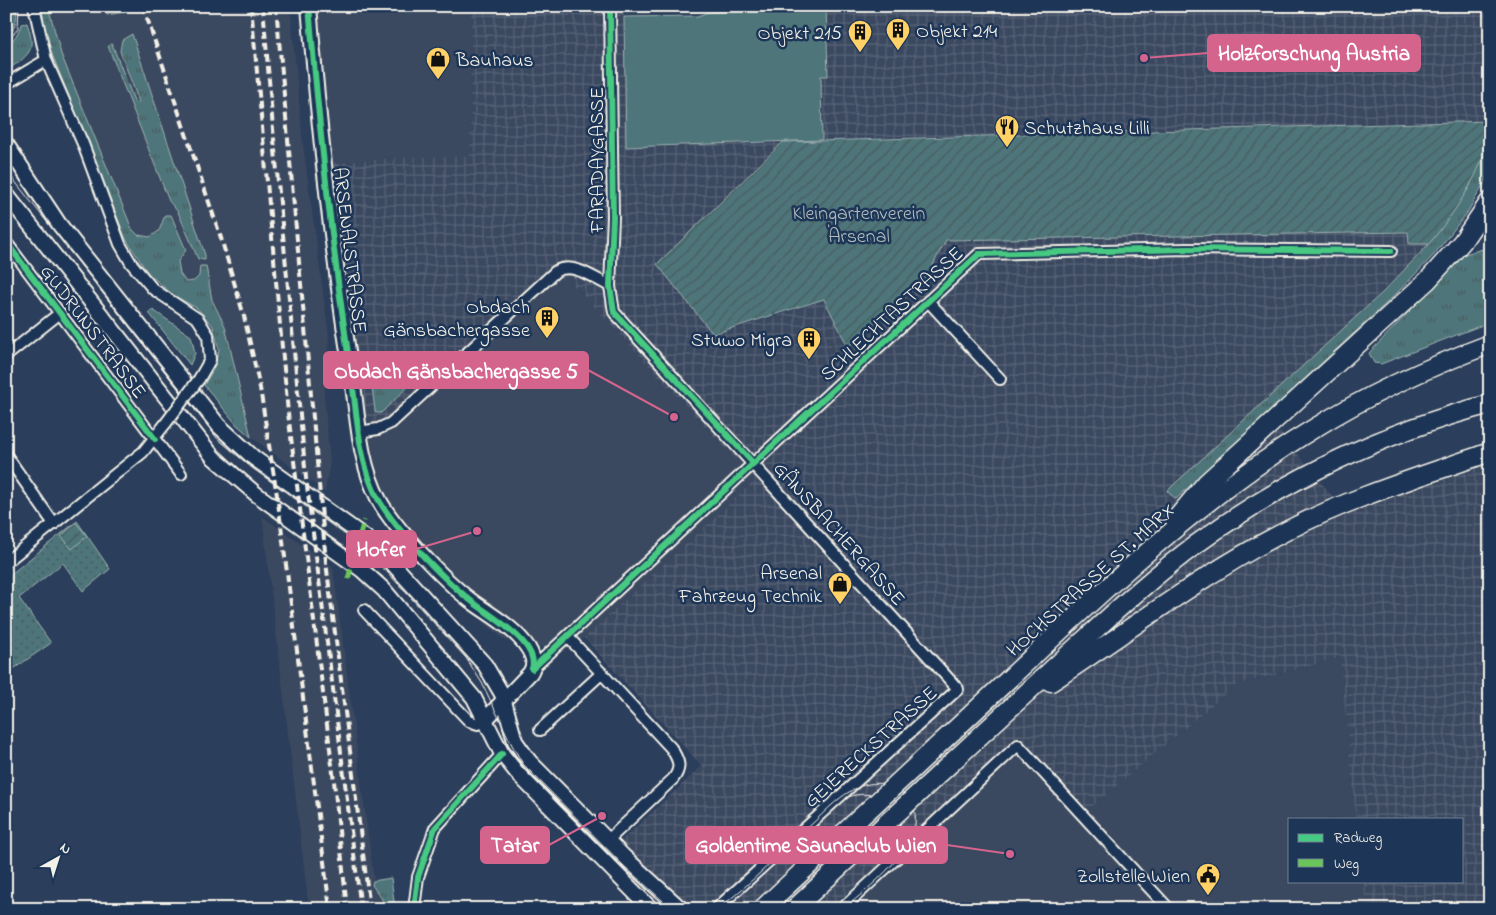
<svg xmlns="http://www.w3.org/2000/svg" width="1496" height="915" font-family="'Indie Flower',sans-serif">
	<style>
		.built { fill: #3b4860 }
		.industrial { fill: url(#industrial-grid) }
		.grass { fill: url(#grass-tufts); stroke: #a0b3b1 }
		.park { fill: url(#park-dots); stroke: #a0b3b1 }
		.garden { fill: url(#garden-furrows); stroke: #a0b3b1 }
		.pitch { fill: #4d757a; stroke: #a0b3b1 }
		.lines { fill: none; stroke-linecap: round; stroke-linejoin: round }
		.street-casing { stroke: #f4f1e8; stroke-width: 14 }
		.secondary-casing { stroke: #f4f1e8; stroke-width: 18 }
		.highway-casing { stroke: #f4f1e8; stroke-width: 21 }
		.street { stroke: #1d3557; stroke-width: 10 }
		.secondary { stroke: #1d3557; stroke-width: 14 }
		.highway { stroke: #1d3557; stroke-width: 18 }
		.tram { stroke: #f4f1e8; stroke-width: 1 }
		.rail { stroke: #f4f1e8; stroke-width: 4; stroke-dasharray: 8 4; stroke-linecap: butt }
		.street-bridge-casing { stroke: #f4f1e8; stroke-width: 14; stroke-linecap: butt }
		.highway-bridge-casing { stroke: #f4f1e8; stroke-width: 21; stroke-linecap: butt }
		.street-bridge { stroke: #1d3557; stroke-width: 10 }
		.highway-bridge { stroke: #1d3557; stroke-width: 18 }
		.quiet { stroke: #6ac65a; stroke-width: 5; stroke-dasharray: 10 5; stroke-linecap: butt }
		.cycleway-casing { stroke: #1d3557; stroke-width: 9 }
		.cycleway { stroke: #46c982; stroke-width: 6 }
		.labels { text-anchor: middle; stroke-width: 5; stroke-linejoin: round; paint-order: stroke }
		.poi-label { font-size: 20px; fill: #f4f1e8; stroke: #1d3557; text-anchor: end }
		.street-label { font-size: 20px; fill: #f4f1e8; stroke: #1d3557 }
		.park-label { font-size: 20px; fill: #b1bfbc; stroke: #1d3557 }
		.leader { fill: none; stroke: #d4648c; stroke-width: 2 }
		.callout-dot { fill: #d4648c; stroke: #1d3557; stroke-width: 2 }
		.callout { fill: #d4648c; stroke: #d4648c; stroke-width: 2 }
		.callout-label { font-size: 21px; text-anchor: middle; font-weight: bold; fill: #fff }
	</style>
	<defs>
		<pattern id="industrial-grid" width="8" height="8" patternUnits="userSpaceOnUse" patternTransform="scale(1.25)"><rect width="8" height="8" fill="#3b4860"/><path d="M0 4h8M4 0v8" fill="none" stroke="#586377"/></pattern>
		<pattern id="grass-tufts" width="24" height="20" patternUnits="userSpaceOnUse" patternTransform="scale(1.25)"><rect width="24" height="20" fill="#4d757a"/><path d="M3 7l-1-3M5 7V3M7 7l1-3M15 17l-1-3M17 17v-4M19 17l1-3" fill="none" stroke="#4b5c5d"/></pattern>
		<pattern id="park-dots" width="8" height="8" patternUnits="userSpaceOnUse" patternTransform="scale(1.25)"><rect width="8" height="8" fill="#4d757a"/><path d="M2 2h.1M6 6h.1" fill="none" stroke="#4b5c5d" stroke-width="1.8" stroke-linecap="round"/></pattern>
		<pattern id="garden-furrows" width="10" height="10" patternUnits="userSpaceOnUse" patternTransform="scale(1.25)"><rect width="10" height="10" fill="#4d757a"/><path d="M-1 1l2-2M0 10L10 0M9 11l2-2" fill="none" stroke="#4b5c5d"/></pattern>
	</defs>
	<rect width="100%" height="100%" fill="#2b3e5b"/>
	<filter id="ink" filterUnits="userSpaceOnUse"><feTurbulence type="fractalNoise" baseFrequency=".02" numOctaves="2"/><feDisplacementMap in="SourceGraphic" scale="10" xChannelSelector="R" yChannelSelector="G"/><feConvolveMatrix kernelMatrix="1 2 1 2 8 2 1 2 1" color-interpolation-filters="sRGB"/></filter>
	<g filter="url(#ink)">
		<g class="built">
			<path d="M32,6h258l13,138 26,192 -5,60 6,66 -5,30 -74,-55 -26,-111 -13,-26 -22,-3 -62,-64 -75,-161z"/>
			<path d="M316,6h155l-1,151h-60l-96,7 8,-94z"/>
			<path d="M557,267l198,213 -171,158 -24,15 -37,-11 -17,-1 -47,-39 -81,-85 -28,-82 35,-3z"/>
			<path d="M262,516l71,51 41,313 17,-2 4,31h-86z"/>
			<path d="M1341,658l15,161h-66v62h73l4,28h-526l177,-164 70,65 148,-125z"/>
		</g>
		<g class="industrial">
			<path d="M471,6h230v6l-77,2 2,133 157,-5 -126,122 56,70 70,-20 41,-15 24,48 78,-69 20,-38 463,-8v12h20l-166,167 83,102 144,-49v445h-123l-4,-28h99v-62h-106l-16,-161 -104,27 -148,125 -70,-65 -177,164h-179l-49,-48 8,-20 81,-75 -118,-128 171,-158 -198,-213 -172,165 -35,3 -36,-271 96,-7h60z"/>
			<path d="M826,6h664v115l-668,19 -1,-64 7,-1z"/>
		</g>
		<g class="grass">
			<path d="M9,6h7c2,13 -1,24 -10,34v-28z"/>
			<path d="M39,6h9l13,48 71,175 6,6 12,2 9,-6 6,-16h6l15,35 -8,11 2,13 6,8 8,-1 5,-5 1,-10h6l6,34 13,26 26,111 -14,-12 -33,-40 9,-15 6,-20 -6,-24 -16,-18 -24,-13 -25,-22 -22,-34 -74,-185z"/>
			<path d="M104,6h19l1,6 -17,3z"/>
			<path d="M27,23c10,29 2,32 -21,48v-24l10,-11 6,-12z"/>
			<path d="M132,34l73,221v5l-7,-1 -20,-47 -9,-11 -61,-155 4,-2 23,59 4,-1 -19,-51 2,-11z"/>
			<path d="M1490,134v39l-23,40 -34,43 -37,38 -220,205 -9,-8 216,-199 46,-48 40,-56z"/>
			<path d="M1486,248l4,1v73l-109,42 -7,-1 -5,-10 96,-99z"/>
			<path d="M153,310l38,26 4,17 -5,12 -41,-52z"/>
			<path d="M368,354l54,19 -41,40h-4l-2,-2z"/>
			<path d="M391,878l4,31h-11l-2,-10 -10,-14 1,-4z"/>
		</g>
		<path class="park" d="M77,521l33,48 -27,22 -20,-28 -44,35 32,45 -39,27 -6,-8v-84z"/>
		<g class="garden">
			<path d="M1490,121c0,43 -35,91 -61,123h-20l-1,-12 -462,8 -20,38 -78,69 -24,-48 -111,35 -56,-70 126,-122z"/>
			<path d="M76,523l11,13 -15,13 -11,-13z"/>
		</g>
		<path class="pitch" d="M730,6h96l2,70h-7l1,64 -196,7 -2,-130 74,-1 10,-4 22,-1z"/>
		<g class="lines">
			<defs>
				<g id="street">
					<path d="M34,6l12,54 37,84 37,100 11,19 22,26 45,30 10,16 2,25 -11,19"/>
					<path d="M610,6l3,211 -3,69 4,26 344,377 -242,220"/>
					<path d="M6,84l40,-24"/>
					<path d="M6,242l175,232"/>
					<path d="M928,301l72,78"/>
					<path d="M6,356l54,-43"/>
					<path d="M359,432l19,-3 13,-6 165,-152c18,-9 37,7 54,15"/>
					<path d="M6,455l48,69"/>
					<path d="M6,562l137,-110 23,-29"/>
					<path d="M364,610l105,111 9,3 8,-5"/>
					<path d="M568,637l103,111c8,12 11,20 2,31l-66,62"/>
					<path d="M532,669l447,-415 208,-5 204,2"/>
					<path d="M540,730l62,-57"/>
					<path d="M414,909l4,-32 17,-49 67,-74"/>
					<path d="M842,909l176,-164 151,164"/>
				</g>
				<g id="secondary">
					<path d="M309,6c10,122 23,244 42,365 7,43 7,89 28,129 15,28 65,80 91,100 20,15 44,27 58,48 5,8 8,16 2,25l-44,46"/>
					<path d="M6,144l53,80 160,202 35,32 112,80 28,27 91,100 17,29 13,47 14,20 95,96 57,52"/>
					<path d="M6,194l208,264 42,36 106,76 22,20 90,108 28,56 16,20 133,135"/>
				</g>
				<g id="highway">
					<path d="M1175,520l31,-37 222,-203 34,-38 28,-41"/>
					<path d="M1051,682c79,-52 153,-109 237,-152 64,-33 134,-54 202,-78"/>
					<path d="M935,748c121,-111 237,-233 378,-319 56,-35 115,-62 177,-85"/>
					<path d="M950,764c44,-41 88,-82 133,-123 37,-34 74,-68 115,-98 86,-63 188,-112 292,-139"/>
				</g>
			</defs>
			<use href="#street" class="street-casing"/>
			<use href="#secondary" class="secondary-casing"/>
			<use href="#highway" class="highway-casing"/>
			<use href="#street" class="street"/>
			<use href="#secondary" class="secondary"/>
			<use href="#highway" class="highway"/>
			<g class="tram">
				<path d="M6,44l12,-16 1,-22"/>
				<path d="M6,170l211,268 35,30 102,73 35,33 77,84 16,25 30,62 11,19 101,102 48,43"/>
				<path d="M212,443l44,41 127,93"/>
				<path d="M846,798c38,-16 66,21 51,56"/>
				<path d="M718,909c34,-26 64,-58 96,-87 13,-12 27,-28 45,-35 14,-6 30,-5 42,5 46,37 -31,94 -57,117"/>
			</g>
			<g class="rail">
				<path d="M143,6l78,232 23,78 16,72 18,114 52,407"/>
				<path d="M251,6l37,407 46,368 13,128"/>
				<path d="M263,6l10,123 33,349 55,431"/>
				<path d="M276,6l50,556 44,347"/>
			</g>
			<defs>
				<path id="street-bridge" d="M166,423l33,-44"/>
				<g id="highway-bridge">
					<path d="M762,909l173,-161"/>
					<path d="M794,909l156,-145"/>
				</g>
			</defs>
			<use href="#street-bridge" class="street-bridge-casing"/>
			<use href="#highway-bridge" class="highway-bridge-casing"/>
			<use href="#street-bridge" class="street-bridge"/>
			<use href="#highway-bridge" class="highway-bridge"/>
			<path class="quiet" d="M348,579l16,-59"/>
			<defs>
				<g id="cycleway">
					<path d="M309,6c10,121 23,241 41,361 7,42 7,87 25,126 15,31 67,85 95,107 18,14 38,25 53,42 7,8 12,17 9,27"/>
					<path d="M610,6l3,211 -3,69 4,26 139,151"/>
					<path d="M6,242l149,197"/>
					<path d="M532,669l447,-415 208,-5 204,2"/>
					<path d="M414,909l4,-32 17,-49 67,-74"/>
				</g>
			</defs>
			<use href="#cycleway" class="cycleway-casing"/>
			<use href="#cycleway" class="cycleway"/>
		</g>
	</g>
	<defs>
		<symbol id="building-pin" viewBox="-11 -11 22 30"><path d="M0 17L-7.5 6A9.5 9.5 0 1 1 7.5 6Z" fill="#ffd166" stroke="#1d3557"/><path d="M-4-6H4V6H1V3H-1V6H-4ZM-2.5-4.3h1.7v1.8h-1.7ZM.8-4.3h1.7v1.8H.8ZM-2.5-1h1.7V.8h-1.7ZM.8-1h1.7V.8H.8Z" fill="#111"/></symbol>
		<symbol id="shop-pin" viewBox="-11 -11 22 30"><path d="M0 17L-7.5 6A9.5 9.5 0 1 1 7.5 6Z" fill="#ffd166" stroke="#1d3557"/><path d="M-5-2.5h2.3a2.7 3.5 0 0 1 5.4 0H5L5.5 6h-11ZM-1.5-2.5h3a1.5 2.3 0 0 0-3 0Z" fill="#111"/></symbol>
		<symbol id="restaurant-pin" viewBox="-11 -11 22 30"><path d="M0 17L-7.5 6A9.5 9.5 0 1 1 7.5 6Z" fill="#ffd166" stroke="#1d3557"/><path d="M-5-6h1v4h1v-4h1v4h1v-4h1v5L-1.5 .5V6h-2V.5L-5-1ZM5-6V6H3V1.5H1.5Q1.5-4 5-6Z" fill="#111"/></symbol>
		<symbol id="civic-pin" viewBox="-11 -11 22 30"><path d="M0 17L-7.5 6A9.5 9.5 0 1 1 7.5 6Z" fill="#ffd166" stroke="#1d3557"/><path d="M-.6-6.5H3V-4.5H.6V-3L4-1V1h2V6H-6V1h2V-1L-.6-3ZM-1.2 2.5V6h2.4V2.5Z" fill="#111"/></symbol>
	</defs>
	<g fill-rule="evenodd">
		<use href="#building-pin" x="884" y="16" width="28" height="38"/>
		<use href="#building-pin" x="846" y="18" width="28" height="38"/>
		<use href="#shop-pin" x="424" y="45" width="28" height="38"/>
		<use href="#restaurant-pin" x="993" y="113" width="28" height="38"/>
		<use href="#building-pin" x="533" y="304" width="28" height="38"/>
		<use href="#building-pin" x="795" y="325" width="28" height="38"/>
		<use href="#shop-pin" x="826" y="570" width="28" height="38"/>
		<use href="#civic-pin" x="1194" y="861" width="28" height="38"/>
	</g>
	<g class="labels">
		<g class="poi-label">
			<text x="916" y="37" text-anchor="start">Objekt 214</text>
			<text x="842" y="39">Objekt 215</text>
			<text x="456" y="66" text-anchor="start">Bauhaus</text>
			<text x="1024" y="134" text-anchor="start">Schutzhaus Lilli</text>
			<text x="530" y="313">Obdach<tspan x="530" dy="23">Gänsbachergasse</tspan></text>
			<text x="792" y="346">Stuwo Migra</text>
			<text x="822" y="579">Arsenal<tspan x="822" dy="23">Fahrzeug Technik</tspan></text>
			<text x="1190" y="882">Zollstelle Wien</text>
		</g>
		<g class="street-label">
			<text transform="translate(596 160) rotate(-90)" y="7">FARADAYGASSE</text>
			<text transform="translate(351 250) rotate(83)" y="7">ARSENALSTRASSE</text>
			<text transform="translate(891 313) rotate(-43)" y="7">SCHLECHTASTRASSE</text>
			<text transform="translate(94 331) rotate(53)" y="7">GUDRUNSTRASSE</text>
			<text transform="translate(840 533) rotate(48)" y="7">GÄNSBACHERGASSE</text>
			<text transform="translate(1090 579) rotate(-42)" y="7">HOCHSTRASSE ST. MARX</text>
			<text transform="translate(870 746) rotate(-42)" y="7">GEIERECKSTRASSE</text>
		</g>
		<g class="park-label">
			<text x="859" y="219">Kleingartenverein<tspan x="859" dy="23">Arsenal</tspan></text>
		</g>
	</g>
	<path class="leader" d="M1144 58L1208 53M674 417L588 370M477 531L416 549M602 816L549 845M1010 854L947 845"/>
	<g class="callout-dot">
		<circle cx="1144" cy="58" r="5"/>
		<circle cx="674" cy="417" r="5"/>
		<circle cx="477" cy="531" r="5"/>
		<circle cx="602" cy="816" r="5"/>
		<circle cx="1010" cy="854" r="5"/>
	</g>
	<g class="callout">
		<rect x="1208" y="35" width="212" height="36" rx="5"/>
		<rect x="324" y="352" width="264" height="36" rx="5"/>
		<rect x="347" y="531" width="69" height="36" rx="5"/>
		<rect x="481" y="827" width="68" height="36" rx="5"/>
		<rect x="686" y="827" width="261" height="36" rx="5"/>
	</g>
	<g class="callout-label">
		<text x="1314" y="60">Holzforschung Austria</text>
		<text x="456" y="378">Obdach Gänsbachergasse 5</text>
		<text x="381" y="556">Hofer</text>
		<text x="515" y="852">Tatar</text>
		<text x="816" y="852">Goldentime Saunaclub Wien</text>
	</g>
	<rect width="1496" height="915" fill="none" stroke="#1d3557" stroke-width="25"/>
	<rect x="12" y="12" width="1471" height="890" fill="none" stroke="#f4f1e8" stroke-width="2" filter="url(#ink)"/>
	<rect x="1288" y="818" width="175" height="65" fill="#1d3557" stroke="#738091"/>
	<rect x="1298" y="834" width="25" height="8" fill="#46c982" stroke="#738091"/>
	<text x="1334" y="842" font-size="15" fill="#f4f1e8">Radweg</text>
	<rect x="1298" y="859" width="25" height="8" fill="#6ac65a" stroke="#738091"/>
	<text x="1334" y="868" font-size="15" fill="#f4f1e8">Weg</text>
	<g transform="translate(58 858) rotate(39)" stroke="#1d3557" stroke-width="4" paint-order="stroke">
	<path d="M0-4L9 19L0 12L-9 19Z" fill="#f4f1e8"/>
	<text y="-8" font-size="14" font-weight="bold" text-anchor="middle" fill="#f4f1e8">N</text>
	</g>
</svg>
